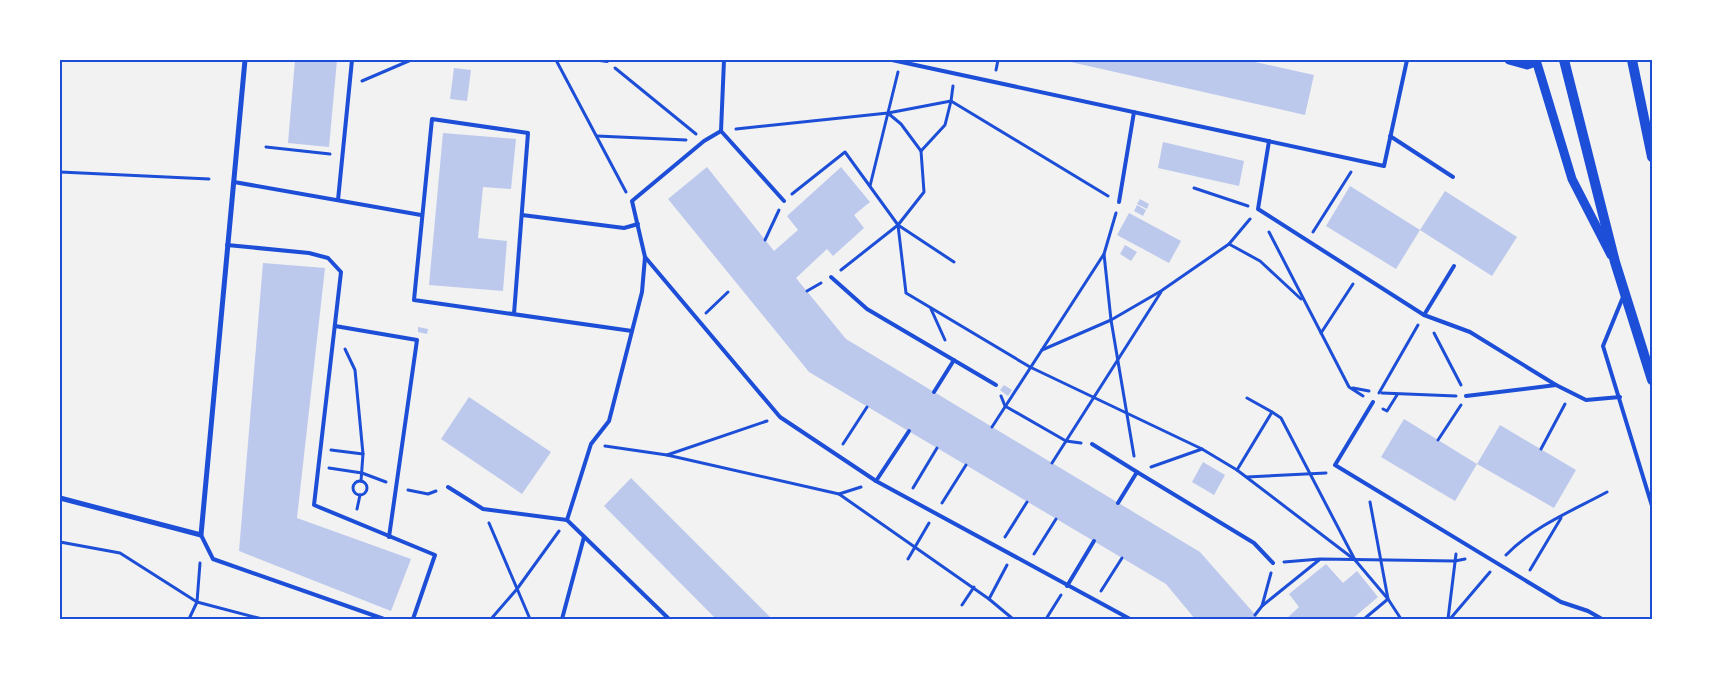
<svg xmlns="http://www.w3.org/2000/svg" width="1712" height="679" font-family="'Roboto Condensed',sans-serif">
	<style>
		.building { fill: #bdc9ec }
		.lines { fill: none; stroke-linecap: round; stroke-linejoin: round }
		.path { stroke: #1d4ed8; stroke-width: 3 }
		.service { stroke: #1d4ed8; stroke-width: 4 }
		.minor { stroke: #1d4ed8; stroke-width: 5 }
		.tertiary { stroke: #1d4ed8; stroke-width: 9 }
		.secondary { stroke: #1d4ed8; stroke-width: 10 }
		.neatline { fill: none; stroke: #1d4ed8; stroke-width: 2 }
	</style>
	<rect width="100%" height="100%" fill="#f2f2f2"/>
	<g class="building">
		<path d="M295,60h42l-8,87 -41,-4z"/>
		<path d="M1062,60h184l68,15 -9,40z"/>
		<path d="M454,68l17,2 -4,31 -17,-2z"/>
		<path d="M443,133l73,6 -5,50 -28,-2 -5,51 29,3 -4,50 -74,-6z"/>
		<path d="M1163,142l81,19 -5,25 -81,-18z"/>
		<path d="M707,167l67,84 24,-21 -11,-14 54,-49 29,35 -16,13 10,13 -31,28 -6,-7 -31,29 50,61 354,213 59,67h-64l-29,-35 -357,-212 -141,-173z"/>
		<path d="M1350,186l70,44 -24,39 -70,-43z"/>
		<path d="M1445,191l72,46 -25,39 -72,-46z"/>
		<path d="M1140,199l9,5 -2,5 -10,-5z"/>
		<path d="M1137,205l9,5 -3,6 -9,-5z"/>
		<path d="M1129,213l52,28 -12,22 -52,-28z"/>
		<path d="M1125,245l12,7 -6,9 -11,-7z"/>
		<path d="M263,263l62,5 -28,250 114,41 -20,52 -152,-60z"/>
		<path d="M418,327l10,2 -1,5 -9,-2z"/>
		<path d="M1004,385l8,5 -4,6 -8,-6z"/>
		<path d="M469,397l82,55 -29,42 -81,-55z"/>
		<path d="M1404,419l73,45 -22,37 -74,-44z"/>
		<path d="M1500,425l76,45 -22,38 -77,-44z"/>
		<path d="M1203,462l22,13 -11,20 -22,-13z"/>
		<path d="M631,478l141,141h-56l-112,-113z"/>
		<path d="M1326,564l17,19 14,-12 21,26 -26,22h-66l13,-12 -10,-13z"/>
	</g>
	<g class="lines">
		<g class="path">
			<path d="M556,60l70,132"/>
			<path d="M615,68l81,66"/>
			<path d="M996,70l2,-10"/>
			<path d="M362,81l49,-21"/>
			<path d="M736,129l152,-16 63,-12 2,-15"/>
			<path d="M597,136l89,4"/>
			<path d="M266,147l64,7"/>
			<path d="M921,151l24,-26 6,-24 157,95"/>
			<path d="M60,172l149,7"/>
			<path d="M870,186l28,-114"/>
			<path d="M1194,188l54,18"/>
			<path d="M792,194l53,-42 53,73 56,37"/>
			<path d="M898,225l8,68 124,74 172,82 35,21 118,90"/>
			<path d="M1269,232l80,155 14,9"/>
			<path d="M1313,232l38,-60"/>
			<path d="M765,240l14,-30"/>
			<path d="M1229,244l31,17 41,38"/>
			<path d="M1104,254l7,66 23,136"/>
			<path d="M841,270l57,-45 26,-33 -3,-41 -20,-27 -12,-10"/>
			<path d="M807,291l14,-8"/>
			<path d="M931,309l14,31"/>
			<path d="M706,313l22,-21"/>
			<path d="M1321,333l32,-49"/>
			<path d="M1434,333l27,52"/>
			<path d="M345,349l10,21 8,84 -2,27"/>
			<path d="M1042,350l69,-30 50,-29 68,-47 21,-25"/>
			<path d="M1353,388l16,3"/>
			<path d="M1379,393l39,-68"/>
			<path d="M1382,393l74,3"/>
			<path d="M1001,396l4,10 61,35 15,2"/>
			<path d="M1247,398l25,14"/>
			<path d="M1383,409l4,2 10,-16"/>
			<path d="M992,427l112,-173 12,-41"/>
			<path d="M1438,440l23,-35"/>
			<path d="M843,444l24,-37"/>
			<path d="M605,446l62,9 100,-34"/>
			<path d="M1541,449l24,-45"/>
			<path d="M331,450l32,4"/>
			<path d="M667,455l172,39 22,-7"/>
			<path d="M1052,463l109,-171"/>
			<path d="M1151,467l51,-18"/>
			<path d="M329,468l33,5 24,9"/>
			<path d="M1237,470l35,-58 9,6 74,142 33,39 13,20"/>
			<path d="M1247,477l79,-4"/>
			<circle cx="360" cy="488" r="7"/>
			<path d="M913,488l24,-40"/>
			<path d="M408,490l20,4 8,-3"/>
			<path d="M839,494l150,105"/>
			<path d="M942,503l24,-38"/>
			<path d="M357,509l3,-14"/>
			<path d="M489,523l41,96"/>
			<path d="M1005,537l22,-35"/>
			<path d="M60,542l60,11 77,49 65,17"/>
			<path d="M1034,554l22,-35"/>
			<path d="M1506,555c28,-29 66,-44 101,-63"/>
			<path d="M908,559l21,-36"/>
			<path d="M1284,562l36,-3 135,2 10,-2"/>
			<path d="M1007,565l-18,34 24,20"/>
			<path d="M1530,570l31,-52"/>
			<path d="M1101,591l21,-33"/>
			<path d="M962,605l12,-18"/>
			<path d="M1262,606l9,-33"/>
			<path d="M1255,615l7,-9 57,-46"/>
			<path d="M189,619l8,-17 3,-39"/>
			<path d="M491,619l26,-30 42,-58"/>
			<path d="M1046,619l15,-24"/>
			<path d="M1364,619l24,-20 -18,-97"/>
			<path d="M1448,619l8,-65"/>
			<path d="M1450,619l40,-47"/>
		</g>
		<g class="service">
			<path d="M600,60l7,1"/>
			<path d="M724,60l-3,71 63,70"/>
			<path d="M892,60l492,106 23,-106"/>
			<path d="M1390,136l63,41"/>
			<path d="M1269,141l-11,68 166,106 46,17 86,53 30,15 34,-3"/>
			<path d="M234,182l187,33"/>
			<path d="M338,200l14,-140"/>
			<path d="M1119,202l15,-90"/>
			<path d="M522,215l102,13 14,-4"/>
			<path d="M227,245l82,8 19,5 13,14 -27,233 121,50 -22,64"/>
			<path d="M645,257l135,160 96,64 254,138"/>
			<path d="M831,277l36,32 129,76"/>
			<path d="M1623,297l-20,49 49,160"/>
			<path d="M514,314l14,-181 -96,-14 -18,181 218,31"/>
			<path d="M1424,315l30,-49"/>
			<path d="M335,326l82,14 -28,197"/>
			<path d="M934,392l20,-32"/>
			<path d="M1466,396l90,-11"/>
			<path d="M1373,402l-38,63 226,137 27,9 14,8"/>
			<path d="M1092,444l45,28"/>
			<path d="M876,481l33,-50"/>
			<path d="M448,487l35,22 84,11 102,99"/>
			<path d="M1118,503l19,-31 117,71 19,20"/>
			<path d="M567,520l24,-76 18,-23 33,-129 3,-35 -13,-56 72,-60 17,-10"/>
			<path d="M201,535l12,24 171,60"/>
			<path d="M1067,586l27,-45"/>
			<path d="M562,619l22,-82"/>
		</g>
		<path class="minor" d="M60,498l141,37 44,-475"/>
		<g class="tertiary">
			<path d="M1509,60l18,5 9,-3"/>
			<path d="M1536,60l36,119 39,76"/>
		</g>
		<g class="secondary">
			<path d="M1564,60l51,202 37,118"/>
			<path d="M1632,60l20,97"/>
		</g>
	</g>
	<rect width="1712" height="679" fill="none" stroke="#ffffff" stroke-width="122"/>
	<rect x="61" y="61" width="1590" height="557" class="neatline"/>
</svg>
